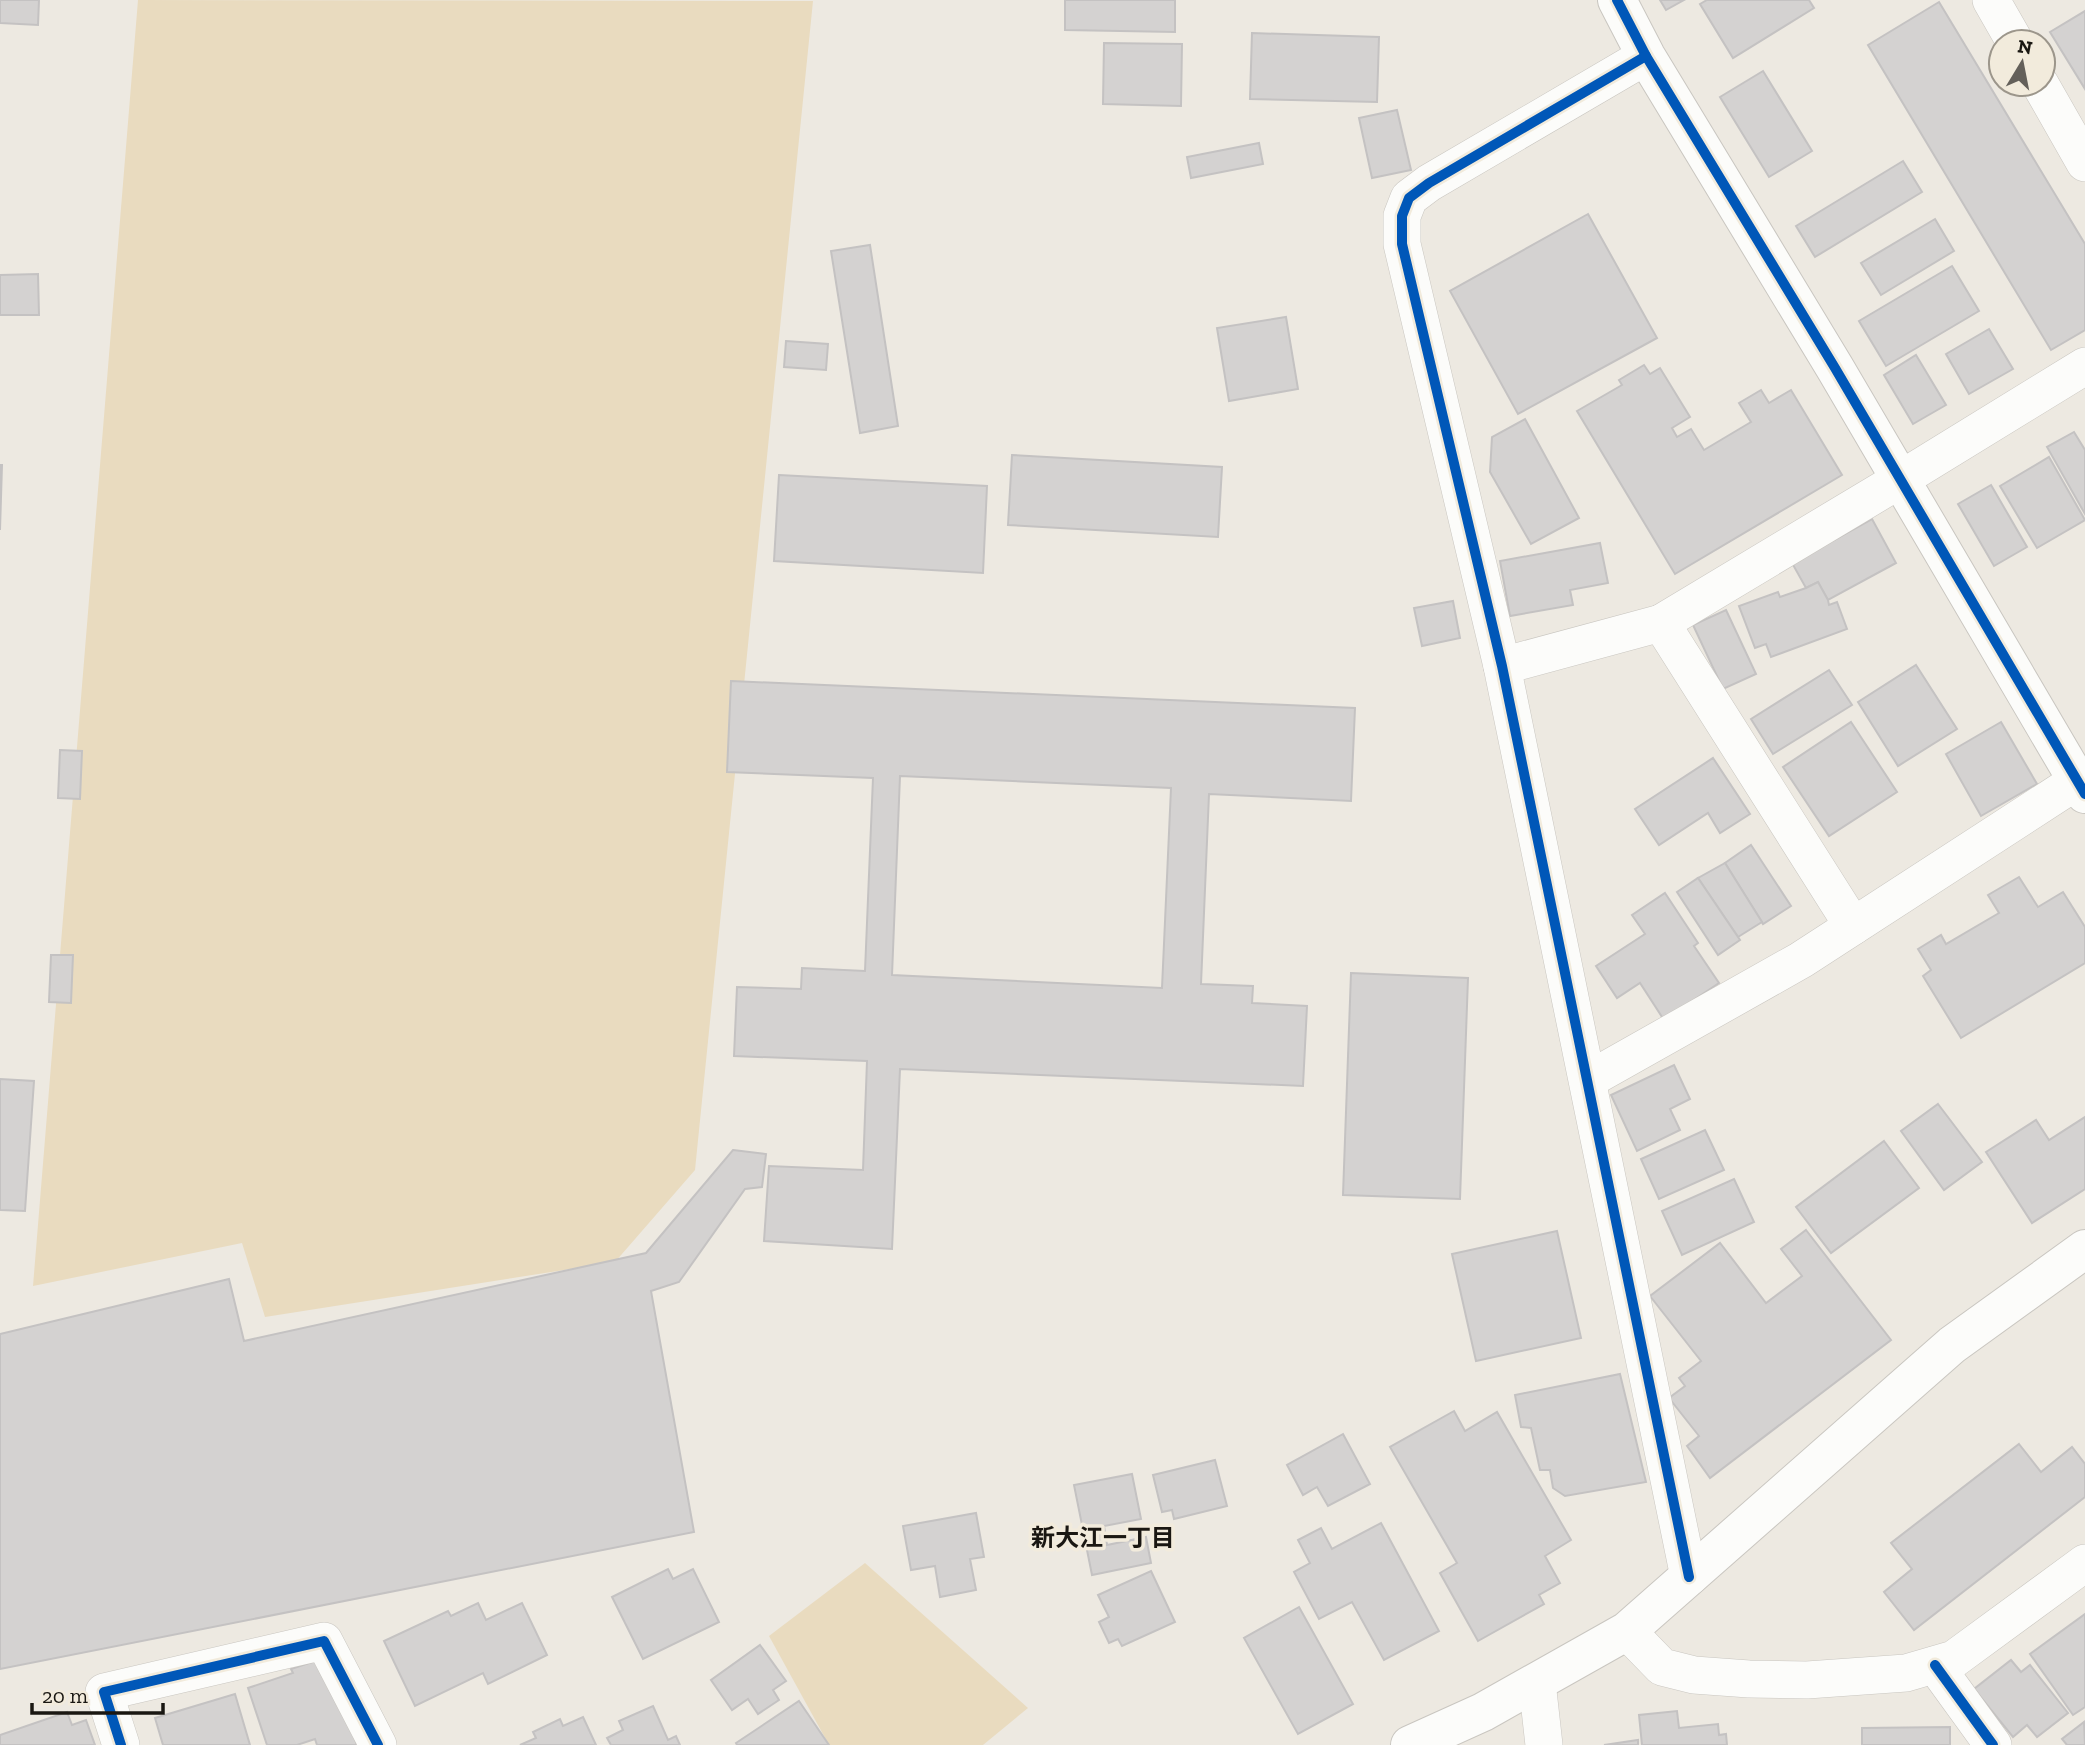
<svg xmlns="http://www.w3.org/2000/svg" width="2085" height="1745" font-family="'Zilla Slab','Noto Sans JP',serif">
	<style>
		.green { fill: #e9dbbf }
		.building { fill: #d4d2d1; stroke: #c4c2c2; stroke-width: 2; fill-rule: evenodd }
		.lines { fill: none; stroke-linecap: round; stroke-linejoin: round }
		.street-casing { stroke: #c9c6c0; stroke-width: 38 }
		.secondary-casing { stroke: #c9c6c0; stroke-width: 40 }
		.street { stroke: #fcfcfa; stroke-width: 37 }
		.secondary { stroke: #fcfcfa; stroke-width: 38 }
		.cycleway-casing { stroke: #f2ebdc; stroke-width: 15 }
		.cycleway { stroke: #0057b8; stroke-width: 10 }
		.labels { text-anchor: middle; stroke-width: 7; stroke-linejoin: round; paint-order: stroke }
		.neighbourhood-label { font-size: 24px; font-weight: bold; fill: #1a1712; stroke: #f2ebdc }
	</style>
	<rect width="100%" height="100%" fill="#ede9e1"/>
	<g class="green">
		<path d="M138,0l675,1 -118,1169 -80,92 -350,55 -23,-74 -209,43z"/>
		<path d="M865,1563l163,145 -45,37h-154l-60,-109z"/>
	</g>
	<g class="building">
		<path d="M0,0h39l-1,25 -38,-2z"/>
		<path d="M1065,0h110v32l-110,-2z"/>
		<path d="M1660,0h24l-18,10z"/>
		<path d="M1707,0h102l5,8 -81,50 -33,-54z"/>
		<path d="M1939,2l146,242v86l-34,20 -183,-305z"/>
		<path d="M2085,11v78l-35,-57z"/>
		<path d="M1252,33l127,4 -2,65 -127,-3z"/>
		<path d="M1104,43l78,1 -1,62 -78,-2z"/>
		<path d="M1763,71l49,80 -43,26 -49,-80z"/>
		<path d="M1397,110l14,60 -39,8 -13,-60z"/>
		<path d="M1259,143l4,21 -72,14 -4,-21z"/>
		<path d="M1903,161l19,31 -107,65 -19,-31z"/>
		<path d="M1588,214l69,124 -139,76 -68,-123z"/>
		<path d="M1935,219l19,32 -73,44 -20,-32z"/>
		<path d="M870,245l28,181 -38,7 -29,-182z"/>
		<path d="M1952,266l27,45 -93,55 -27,-45z"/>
		<path d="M38,274l1,41h-39v-40z"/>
		<path d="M1286,317l12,72 -69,12 -12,-73z"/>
		<path d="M1989,329l24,40 -44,25 -23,-40z"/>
		<path d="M786,341l42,3 -2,26 -42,-3z"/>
		<path d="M1916,355l30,50 -33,19 -29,-49z"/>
		<path d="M1644,365l6,9 10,-6 30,49 -18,11 5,9 14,-8 13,21 47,-28 -12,-19 22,-13 8,13 22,-13 51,85 -167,99 -98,-163 45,-26 -3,-5z"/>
		<path d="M1525,419l54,99 -48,26 -41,-72 2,-35z"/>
		<path d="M2074,432l11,18v64l-38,-67z"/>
		<path d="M1012,455l210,12 -4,70 -210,-12z"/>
		<path d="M2049,457l36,63 -48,28 -37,-62z"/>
		<path d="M0,465h2l-2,65z"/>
		<path d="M779,475l208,11 -4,87 -209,-12z"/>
		<path d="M1991,485l36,62 -33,19 -36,-62z"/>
		<path d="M1872,519l24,44 -68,37 -10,-18 -12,6 -14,-25z"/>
		<path d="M1600,543l8,40 -38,7 3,15 -63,11 -10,-55z"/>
		<path d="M1818,582l10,18 1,5 8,-3 10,27 -76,28 -5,-13 -11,4 -16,-42 39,-14 2,5 26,-9z"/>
		<path d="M1453,601l7,37 -38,8 -8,-38z"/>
		<path d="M1726,610l30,64 -33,15 -30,-64z"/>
		<path d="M1916,665l41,64 -59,37 -40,-64z"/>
		<path d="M1829,670l23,35 -79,49 -22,-35z"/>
		<path d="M731,681l624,27 -4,93 -142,-7 -8,190 52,2 -1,17 55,3 -4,80 -403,-17 -8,180 -128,-8 5,-75 94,4 4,-109 -133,-5 3,-69 64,2 1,-21 63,3 8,-193 -146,-6zM900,776l271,12 -9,200 -270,-13z"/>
		<path d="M1851,722l46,70 -68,44 -46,-69z"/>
		<path d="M2001,722l36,62 -56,32 -35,-62z"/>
		<path d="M60,750l22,1 -2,48 -22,-1z"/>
		<path d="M1713,758l37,56 -30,19 -12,-20 -49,32 -24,-36z"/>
		<path d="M1751,845l40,61 -28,18 -38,-61z"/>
		<path d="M1725,863l37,59 -24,15 -40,-59z"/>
		<path d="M2019,877l19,30 25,-15 22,35v36l-124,75 -38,-62 8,-6 -13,-21 23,-14 5,9 53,-31 -11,-18z"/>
		<path d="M1698,878l42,62 -22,15 -41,-63z"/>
		<path d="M1665,893l33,50 -4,3 25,37 -55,37 -24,-37 -23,15 -21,-32 49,-32 -13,-19z"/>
		<path d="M51,955h22l-2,48 -22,-1z"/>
		<path d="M1351,973l117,5 -8,221 -117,-4z"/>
		<path d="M1674,1065l16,34 -20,10 10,21 -43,21 -26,-56z"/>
		<path d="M0,1079l34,2 -9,130 -25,-1z"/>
		<path d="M1938,1104l44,58 -38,28 -43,-59z"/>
		<path d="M2085,1117v72l-53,34 -46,-71 50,-32 13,20z"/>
		<path d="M1705,1130l19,40 -65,29 -18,-40z"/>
		<path d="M1884,1141l35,47 -88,65 -35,-46z"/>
		<path d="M733,1150l33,4 -4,33 -17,2 -66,93 -28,9 43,241 -694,137v-335l229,-55 15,62 402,-88z"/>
		<path d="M1734,1179l20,43 -72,33 -20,-44z"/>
		<path d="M1806,1230l85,110 -181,138 -23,-32 12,-10 -30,-38 16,-12 -6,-8 22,-17 -51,-65 70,-53 46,60 36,-27 -21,-27z"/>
		<path d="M1557,1231l24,107 -105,23 -24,-107z"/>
		<path d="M1620,1374l26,108 -81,14 -12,-8 -3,-18h-10l-9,-42 -10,-1 -6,-32z"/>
		<path d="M1454,1411l11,20 32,-19 74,128 -26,16 15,27 -21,12 5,9 -66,37 -38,-68 17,-10 -67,-116z"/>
		<path d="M1343,1434l27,50 -42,22 -11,-19 -14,8 -16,-30z"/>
		<path d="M2019,1444l22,28 31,-25 13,17v33l-171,133 -30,-38 28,-23 -21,-26z"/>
		<path d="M1215,1460l12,46 -53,13 -2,-9 -10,2 -9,-37z"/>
		<path d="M1132,1474l9,45 -37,7 3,19 39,-8 5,26 -59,12 -18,-90z"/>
		<path d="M976,1513l8,44 -14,2 6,31 -36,7 -5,-31 -24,4 -8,-44z"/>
		<path d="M1381,1523l58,108 -55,29 -32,-58 -33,17 -25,-47 16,-9 -12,-23 23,-12 11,21z"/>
		<path d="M668,1569l5,10 20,-10 26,53 -76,37 -31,-62z"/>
		<path d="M1151,1571l24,51 -53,24 -4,-7 -9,4 -10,-21 10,-5 -11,-22z"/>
		<path d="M478,1603l8,17 36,-17 25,52 -59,29 -5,-11 -68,33 -31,-65 64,-30 3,5z"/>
		<path d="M1299,1607l54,97 -55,30 -54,-96z"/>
		<path d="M2085,1614v93l-12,8 -43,-61z"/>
		<path d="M760,1645l26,36 -13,9 6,10 -21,14 -10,-15 -16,11 -21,-30z"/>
		<path d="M327,1657l30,88h-40l-2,-6 -18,6h-30l-19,-57 45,-15 -2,-4z"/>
		<path d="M2011,1660l10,12 9,-7 38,48 -31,24 -10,-12 -14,12 -39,-48z"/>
		<path d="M235,1694l15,51h-87l-8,-27z"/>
		<path d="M799,1701l30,44h-92l-1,-2z"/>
		<path d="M653,1706l15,34 8,-4 4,9h-69l-4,-7 16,-8 -4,-9z"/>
		<path d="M1677,1711l2,17 39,-4 1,11 7,-1 1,11h-85l-3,-30z"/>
		<path d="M67,1712l5,13 14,-5 9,25h-95v-10z"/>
		<path d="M583,1717l13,28h-76l16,-7 -3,-6 27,-13 3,7z"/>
		<path d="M2084,1722l1,23h-18l-5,-6z"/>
		<path d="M1950,1727v18h-88v-17z"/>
		<path d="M1638,1740v5h-34z"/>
	</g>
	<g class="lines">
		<defs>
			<g id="street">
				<path d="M1991,0l24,42"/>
				<path d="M1646,56l-217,127 -20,15 -7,18v28l100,422 187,911"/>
				<path d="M2040,84l45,79"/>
				<path d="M1661,623l192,303"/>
				<path d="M1502,666l159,-43 240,-144 184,-113"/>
				<path d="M1588,1080l213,-120 276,-179"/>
				<path d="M1627,1631l35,36 32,8 55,4 58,1 99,-7 48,-14 131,-96"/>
				<path d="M1935,1665l58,80"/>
				<path d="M1537,1682l7,63"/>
				<path d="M121,1745l-17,-53 220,-51 54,104"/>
			</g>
			<g id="secondary">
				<path d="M1617,0l29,56 189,312 250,426"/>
				<path d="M1410,1745l73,-33 144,-81 325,-286 133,-96"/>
			</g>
		</defs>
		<use href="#street" class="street-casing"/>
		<use href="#secondary" class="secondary-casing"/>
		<use href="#street" class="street"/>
		<use href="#secondary" class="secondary"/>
		<defs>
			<g id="cycleway">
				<path d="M1617,0l29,56 189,312 250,426"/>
				<path d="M1646,56l-217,127 -20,15 -7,18v28l100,422 187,911"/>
				<path d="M1935,1665l58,80"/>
				<path d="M121,1745l-17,-53 220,-51 54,104"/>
			</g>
		</defs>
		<use href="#cycleway" class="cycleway-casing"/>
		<use href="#cycleway" class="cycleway"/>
	</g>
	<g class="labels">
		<g class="neighbourhood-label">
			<text x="1103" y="1546">新大江一丁目</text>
		</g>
	</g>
	<g transform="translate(2022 63) rotate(10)"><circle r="33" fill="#f2ebdc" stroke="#9c968b" stroke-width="2"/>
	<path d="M0-5L12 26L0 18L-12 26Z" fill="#64605a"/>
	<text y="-10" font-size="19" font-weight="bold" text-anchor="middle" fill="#1a1712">N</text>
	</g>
	<path d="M32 1703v10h131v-10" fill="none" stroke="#1a1712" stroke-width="3.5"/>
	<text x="42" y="1703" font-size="21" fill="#1a1712" stroke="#f2ebdc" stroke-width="5" paint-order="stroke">20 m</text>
</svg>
